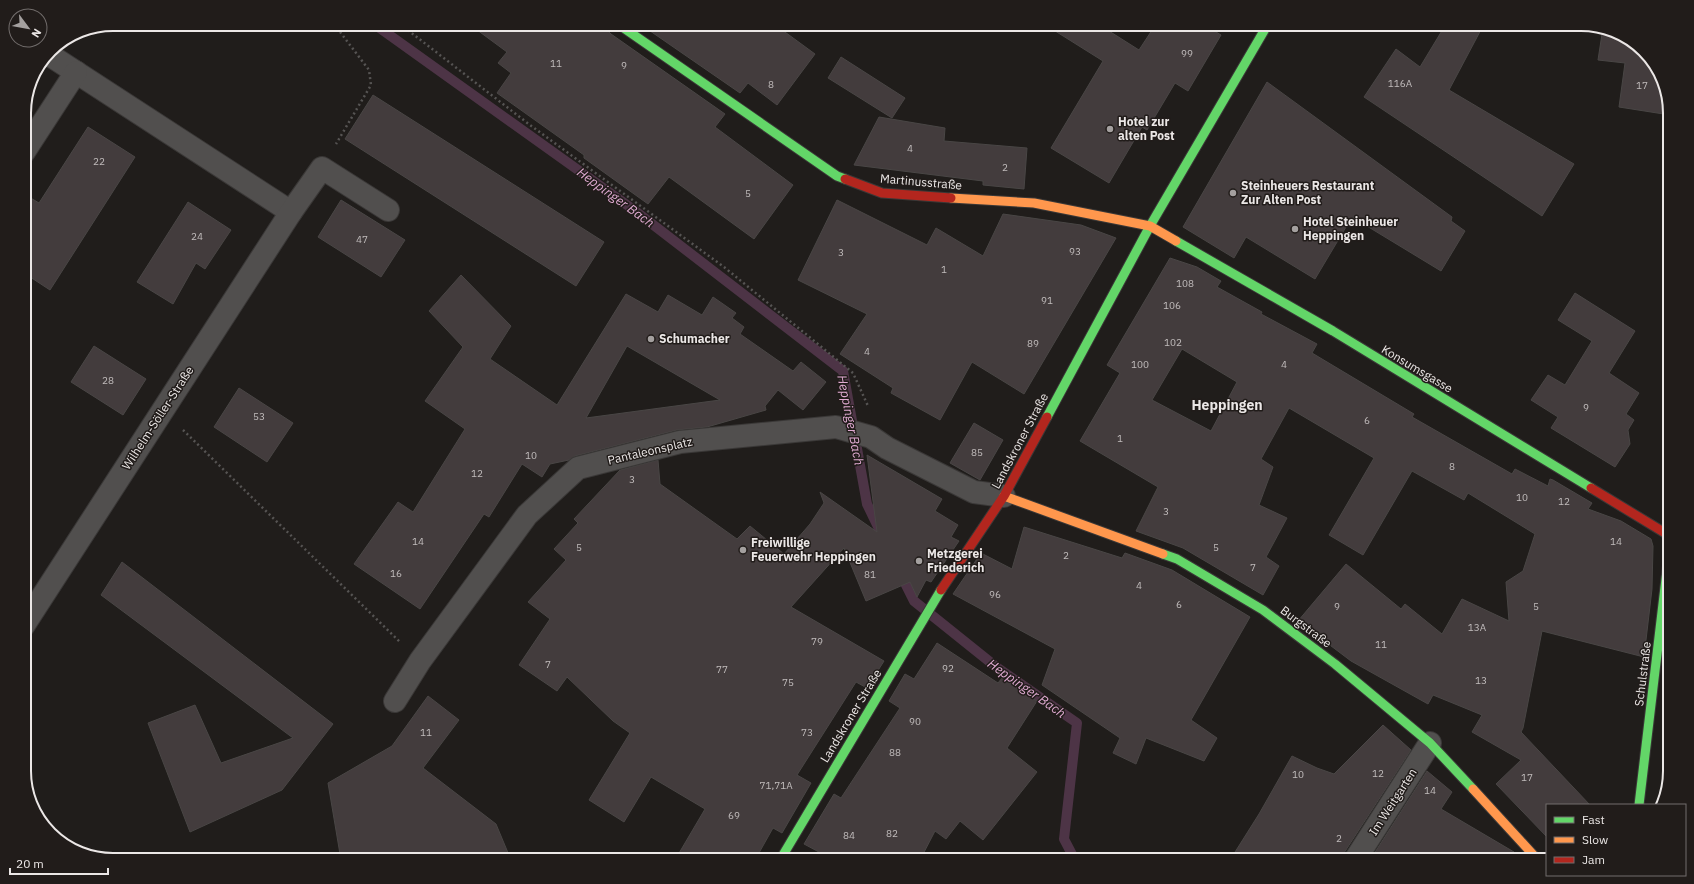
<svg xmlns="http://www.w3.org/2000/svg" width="1694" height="884" font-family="'IBM Plex Sans',sans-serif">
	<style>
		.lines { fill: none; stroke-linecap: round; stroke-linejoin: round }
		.stream { stroke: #4d3446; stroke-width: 10 }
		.building { fill: #433c3d; stroke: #494645; fill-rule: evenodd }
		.street-casing { stroke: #3a3837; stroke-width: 24 }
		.fast-casing { stroke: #3a3837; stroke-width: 11 }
		.slow-casing { stroke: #3a3837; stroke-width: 11 }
		.jam-casing { stroke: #3a3837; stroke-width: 11 }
		.path { stroke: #565453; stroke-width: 2.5; stroke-dasharray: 2 3; stroke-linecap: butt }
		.street { stroke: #514f4e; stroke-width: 22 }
		.fast { stroke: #63d668; stroke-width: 9 }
		.slow { stroke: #ff974d; stroke-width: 9 }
		.jam { stroke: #b3261e; stroke-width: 9 }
		.poi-dot { fill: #a4a09f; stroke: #211c1a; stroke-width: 1.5 }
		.labels { text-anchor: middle; stroke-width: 3; stroke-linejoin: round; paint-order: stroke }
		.number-label { font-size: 10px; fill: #c1bcbc }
		.poi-label { font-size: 12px; font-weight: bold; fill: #ebe7e6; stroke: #211c1a; text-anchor: start }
		.street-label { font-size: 12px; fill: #ebe7e6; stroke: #211c1a }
		.water-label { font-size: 13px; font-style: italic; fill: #e0abd2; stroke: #211c1a }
		.quarter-label { font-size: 14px; font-weight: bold; fill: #ebe7e6; stroke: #211c1a }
		.rim { fill: none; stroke: #ebe7e6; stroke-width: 2 }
	</style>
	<rect width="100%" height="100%" fill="#201d1b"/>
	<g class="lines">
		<g class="stream">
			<path d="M374,24l260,186 209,161 24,133 15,31"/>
			<path d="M900,573l14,28 81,65 82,57 -13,116 11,21"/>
		</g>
	</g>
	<g class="building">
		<path d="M469,24h137l1,6 4,4 114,80 -10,13 78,58 -39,54 -85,-62 -21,27 -64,-46v-3l-87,-62 14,-20 -13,-10 9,-11z"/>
		<path d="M640,24h134l41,30 -38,51 -29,-22 -8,10z"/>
		<path d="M1044,24h54l41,26 17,-26h47l18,11 -33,56 -13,-8 -28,47 -5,-3 -33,56 -58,-35 52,-87z"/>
		<path d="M1446,24h38l-35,66 125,74 -32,52 -178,-119 32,-48 24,18z"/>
		<path d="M1602,34l23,4 30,26 15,44v7l-51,-8 6,-44 -27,-3z"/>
		<path d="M841,57l64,41 -13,20 -64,-40z"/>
		<path d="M1267,82l185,135 -1,4 14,10 -24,40 -89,-54 -37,62 -69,-42 -12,21 -51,-31z"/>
		<path d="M373,95l231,147 -28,44 -231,-147z"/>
		<path d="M879,117l66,11 -1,13 83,7 -3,41 -41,-4v-4l-129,-16z"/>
		<path d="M88,127l47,30 -85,133 -26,-17v-79l15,9z"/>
		<path d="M341,200l64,40 -24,37 -63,-40z"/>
		<path d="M837,200l90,45 9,-17 47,28 20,-42 78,11 35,13 -92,156 -52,-32 -32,58 -49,-27 2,-5 -53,-34 27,-40 -69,-34z"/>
		<path d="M188,202l43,28 -26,39 -9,-6 -23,41 -36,-22z"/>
		<path d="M1170,258l27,9 24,14 -4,6 45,25 -1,2 56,30 -5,9 102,61 -2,3 100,57 3,-5 33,17 2,-7 3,1 39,23 -4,6 33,12 30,18 2,7 -1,43 -8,68 -102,-26 -19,97 -2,4 69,73h-43v32l-51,-53 25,-24 -49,-28 10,-17 -49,-20 -5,9 -77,-43 -53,-40 48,-57 55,45 4,-5 37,30 20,-35 47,22 -3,-39 17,-11 12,-37 -67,-41 -4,7 -52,-29 -49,84 -34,-20 45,-77 -85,-50 -28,51 12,8 -14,38 28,13 -21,39 13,9 -16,29 -80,-47 -47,-17 22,-44 -78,-46 40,-68 -13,-8zM1182,349l55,33 -26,49 -59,-31z"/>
		<path d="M461,275l50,51 -21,33 67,46 69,-111 32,18 10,-17 34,20 11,-18 23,16 -4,5 12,9 -4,7 53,37 8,-9 25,20 -23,28 -25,-20 -13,16 1,4 -59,17 -30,3 -102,26 -6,4 -19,4 -8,13 -20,-13 -33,53 -5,-3 -64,95 -66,-45 44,-62 15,10 52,-83 -40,-28 38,-54 -34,-36zM627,346l93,54 -134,18z"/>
		<path d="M1575,293l60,38 -26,42 30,20 -13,21 8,6 -6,10 2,14 -15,23 -64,-39 7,-11 -27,-17 17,-25 17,10 27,-44 -34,-21z"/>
		<path d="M94,346l52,33 -23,36 -52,-33z"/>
		<path d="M239,388l54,35 -26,39 -53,-35z"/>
		<path d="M974,423l29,17 -23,40 -30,-17z"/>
		<path d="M867,455l75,44 -7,12 23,14 -7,12 8,4 -28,41 -5,-2 -9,17 -7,-15 -44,19 -22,-53 -53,59 93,54 -17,27 -11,-6 -59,93 14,8 -29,50 -9,-5 -18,32h-80l30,-51 -54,-32 -27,45 -35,-22 41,-67 -17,-12 -46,-44 -10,14 -38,-26 31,-46 -22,-17 38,-42 -12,-11 24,-26 -4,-4 46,-49 38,-10 2,24 77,55 13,-13 34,28 26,-30 14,-21 -4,-11 57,40z"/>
		<path d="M1024,527l98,31 3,-5 47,17 78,47 -59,103 26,18 -13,23 -58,-23 -10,26 -23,-11 7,-15 -78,-53 13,-36 -102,-55 28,-41 31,16z"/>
		<path d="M122,562l211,162 -51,66 -92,42 -42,-109 47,-18 26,58 72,-25 -192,-143z"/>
		<path d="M937,643l61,40 4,-5 35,23 -30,47 30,24 -54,68 -23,-19 -14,18 -11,-8 -15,29h-86l-30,-16 30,-50 7,4 59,-90 -11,-7 16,-27 9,5z"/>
		<path d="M428,696l31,24 -36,48 73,56 15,36h-170l-13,-77 64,-37z"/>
		<path d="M1383,725l28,25 -67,103 -1,7h-113l29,-46 33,-58 25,12 17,6z"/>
		<path d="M1427,771l25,21 -11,17 73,43 7,8h-151z"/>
	</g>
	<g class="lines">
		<defs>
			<g id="street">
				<path d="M48,54l243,158"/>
				<path d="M24,152l52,-80"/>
				<path d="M24,625l267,-413 31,-44 66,42"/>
				<path d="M395,701l25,-40 107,-146 51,-47 102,-26 156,-15 35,10 16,11 87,44 30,4"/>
				<path d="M1355,860l75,-117"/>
			</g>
			<g id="fast">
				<path d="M618,24l219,152 8,3"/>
				<path d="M1176,241l157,90 258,157"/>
				<path d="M1047,417l103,-191 118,-202"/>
				<path d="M1163,554l14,5 86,51 72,54 95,79 43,46"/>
				<path d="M1639,805l31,-260"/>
				<path d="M780,860l161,-270"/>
			</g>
			<g id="slow">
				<path d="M951,198l83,5 116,23 26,15"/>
				<path d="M1004,496l159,58"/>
				<path d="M1473,789l65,71"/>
			</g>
			<g id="jam">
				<path d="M845,179l37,14 69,5"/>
				<path d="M1591,488l79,48"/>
				<path d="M941,590l63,-94 43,-79"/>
			</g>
		</defs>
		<use href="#street" class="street-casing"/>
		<use href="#fast" class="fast-casing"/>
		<use href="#slow" class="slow-casing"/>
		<use href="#jam" class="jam-casing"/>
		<g class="path">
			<path d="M334,24l35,46 2,15 -35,59"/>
			<path d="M400,24l130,101 194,142 89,73 40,33 15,33"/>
			<path d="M183,430l217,212"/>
			<path d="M24,558l7,4"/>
		</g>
		<use href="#street" class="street"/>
		<use href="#fast" class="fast"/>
		<use href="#slow" class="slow"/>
		<use href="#jam" class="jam"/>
	</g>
	<g class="poi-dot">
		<circle cx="1110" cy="129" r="4"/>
		<circle cx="1233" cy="193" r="4"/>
		<circle cx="1295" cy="229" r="4"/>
		<circle cx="651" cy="339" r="4"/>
		<circle cx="743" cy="550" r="4"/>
		<circle cx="919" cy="561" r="4"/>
	</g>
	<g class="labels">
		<g class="number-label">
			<text x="1187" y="57">99</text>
			<text x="556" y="67">11</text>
			<text x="624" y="69">9</text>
			<text x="1400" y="87">116A</text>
			<text x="771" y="88">8</text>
			<text x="1642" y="89">17</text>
			<text x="910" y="152">4</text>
			<text x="99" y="165">22</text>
			<text x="1005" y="171">2</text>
			<text x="748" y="197">5</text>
			<text x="197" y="240">24</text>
			<text x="362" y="243">47</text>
			<text x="1075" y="255">93</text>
			<text x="841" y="256">3</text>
			<text x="944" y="273">1</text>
			<text x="1185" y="287">108</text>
			<text x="1047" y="304">91</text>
			<text x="1172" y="309">106</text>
			<text x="1173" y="346">102</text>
			<text x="1033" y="347">89</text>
			<text x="867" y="355">4</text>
			<text x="1140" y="368">100</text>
			<text x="1284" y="368">4</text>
			<text x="108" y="384">28</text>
			<text x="1586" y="411">9</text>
			<text x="259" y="420">53</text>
			<text x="1367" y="424">6</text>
			<text x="1120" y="442">1</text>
			<text x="977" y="456">85</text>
			<text x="531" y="459">10</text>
			<text x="1452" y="470">8</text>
			<text x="477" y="477">12</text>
			<text x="632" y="483">3</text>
			<text x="1522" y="501">10</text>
			<text x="1564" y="505">12</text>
			<text x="1166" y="515">3</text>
			<text x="418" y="545">14</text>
			<text x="1616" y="545">14</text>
			<text x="579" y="551">5</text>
			<text x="1216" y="551">5</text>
			<text x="1066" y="559">2</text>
			<text x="1253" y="571">7</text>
			<text x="396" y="577">16</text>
			<text x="870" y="578">81</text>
			<text x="1139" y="589">4</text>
			<text x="995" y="598">96</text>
			<text x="1179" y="608">6</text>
			<text x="1337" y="610">9</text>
			<text x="1536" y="610">5</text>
			<text x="1477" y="631">13A</text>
			<text x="817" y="645">79</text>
			<text x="1381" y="648">11</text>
			<text x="548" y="668">7</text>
			<text x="948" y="672">92</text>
			<text x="722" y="673">77</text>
			<text x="1481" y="684">13</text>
			<text x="788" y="686">75</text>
			<text x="915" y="725">90</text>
			<text x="426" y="736">11</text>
			<text x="807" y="736">73</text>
			<text x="895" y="756">88</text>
			<text x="1378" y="777">12</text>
			<text x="1298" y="778">10</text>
			<text x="1527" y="781">17</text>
			<text x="776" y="789">71,71A</text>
			<text x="1430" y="794">14</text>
			<text x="734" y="819">69</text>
			<text x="892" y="837">82</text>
			<text x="849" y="839">84</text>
			<text x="1339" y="842">2</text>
		</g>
		<g class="poi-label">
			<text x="1118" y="126">Hotel zur<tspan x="1118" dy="14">alten Post</tspan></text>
			<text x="1241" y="190">Steinheuers Restaurant<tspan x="1241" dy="14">Zur Alten Post</tspan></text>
			<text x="1303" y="226">Hotel Steinheuer<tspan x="1303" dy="14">Heppingen</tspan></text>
			<text x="659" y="343">Schumacher</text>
			<text x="751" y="547">Freiwillige<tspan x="751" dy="14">Feuerwehr Heppingen</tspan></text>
			<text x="927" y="558">Metzgerei<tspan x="927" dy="14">Friederich</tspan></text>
		</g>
		<g class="street-label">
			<text transform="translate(921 182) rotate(5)" y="4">Martinusstraße</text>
			<text transform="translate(1417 369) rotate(31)" y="4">Konsumsgasse</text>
			<text transform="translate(158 418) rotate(-57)" y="4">Wilhelm-Söller-Straße</text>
			<text transform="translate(1020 441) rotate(-62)" y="4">Landskroner Straße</text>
			<text transform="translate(650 451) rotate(-13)" y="4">Pantaleonsplatz</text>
			<text transform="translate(1306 627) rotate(37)" y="4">Burgstraße</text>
			<text transform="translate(1643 674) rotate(-83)" y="4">Schulstraße</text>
			<text transform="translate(851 716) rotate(-59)" y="4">Landskroner Straße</text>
			<text transform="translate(1393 802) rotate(-57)" y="4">Im Weitgarten</text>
		</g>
		<g class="water-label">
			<text transform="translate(616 197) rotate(36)" y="5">Heppinger Bach</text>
			<text transform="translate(851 420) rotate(79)" y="5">Heppinger Bach</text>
			<text transform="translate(1027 688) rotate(35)" y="5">Heppinger Bach</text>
		</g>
		<g class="quarter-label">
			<text x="1227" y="410">Heppingen</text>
		</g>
	</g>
	<path d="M0 0H1694V884H0ZM113 31H1581A82 82 0 0 1 1663 113V771A82 82 0 0 1 1581 853H113A82 82 0 0 1 31 771V113A82 82 0 0 1 113 31Z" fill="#211c1a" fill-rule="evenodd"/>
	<path class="rim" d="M113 31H1581A82 82 0 0 1 1663 113V771A82 82 0 0 1 1581 853H113A82 82 0 0 1 31 771V113A82 82 0 0 1 113 31Z"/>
	<rect x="1546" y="804" width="140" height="72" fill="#211c1a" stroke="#726d6c"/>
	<rect x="1554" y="817" width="20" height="6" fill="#63d668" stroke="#726d6c"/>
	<text x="1582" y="824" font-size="12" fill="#ebe7e6">Fast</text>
	<rect x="1554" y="837" width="20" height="6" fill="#ff974d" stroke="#726d6c"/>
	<text x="1582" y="844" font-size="12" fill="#ebe7e6">Slow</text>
	<rect x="1554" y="857" width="20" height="6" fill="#b3261e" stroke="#726d6c"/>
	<text x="1582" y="864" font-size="12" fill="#ebe7e6">Jam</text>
	<g transform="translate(28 28) rotate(122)"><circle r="19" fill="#211c1a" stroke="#726d6c"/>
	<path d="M0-3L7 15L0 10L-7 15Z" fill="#a4a09f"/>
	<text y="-6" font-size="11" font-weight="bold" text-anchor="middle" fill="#ebe7e6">N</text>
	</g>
	<path d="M10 868v6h98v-6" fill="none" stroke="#ebe7e6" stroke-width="2"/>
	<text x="16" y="868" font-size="12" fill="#ebe7e6" stroke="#211c1a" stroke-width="3" paint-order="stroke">20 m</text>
</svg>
